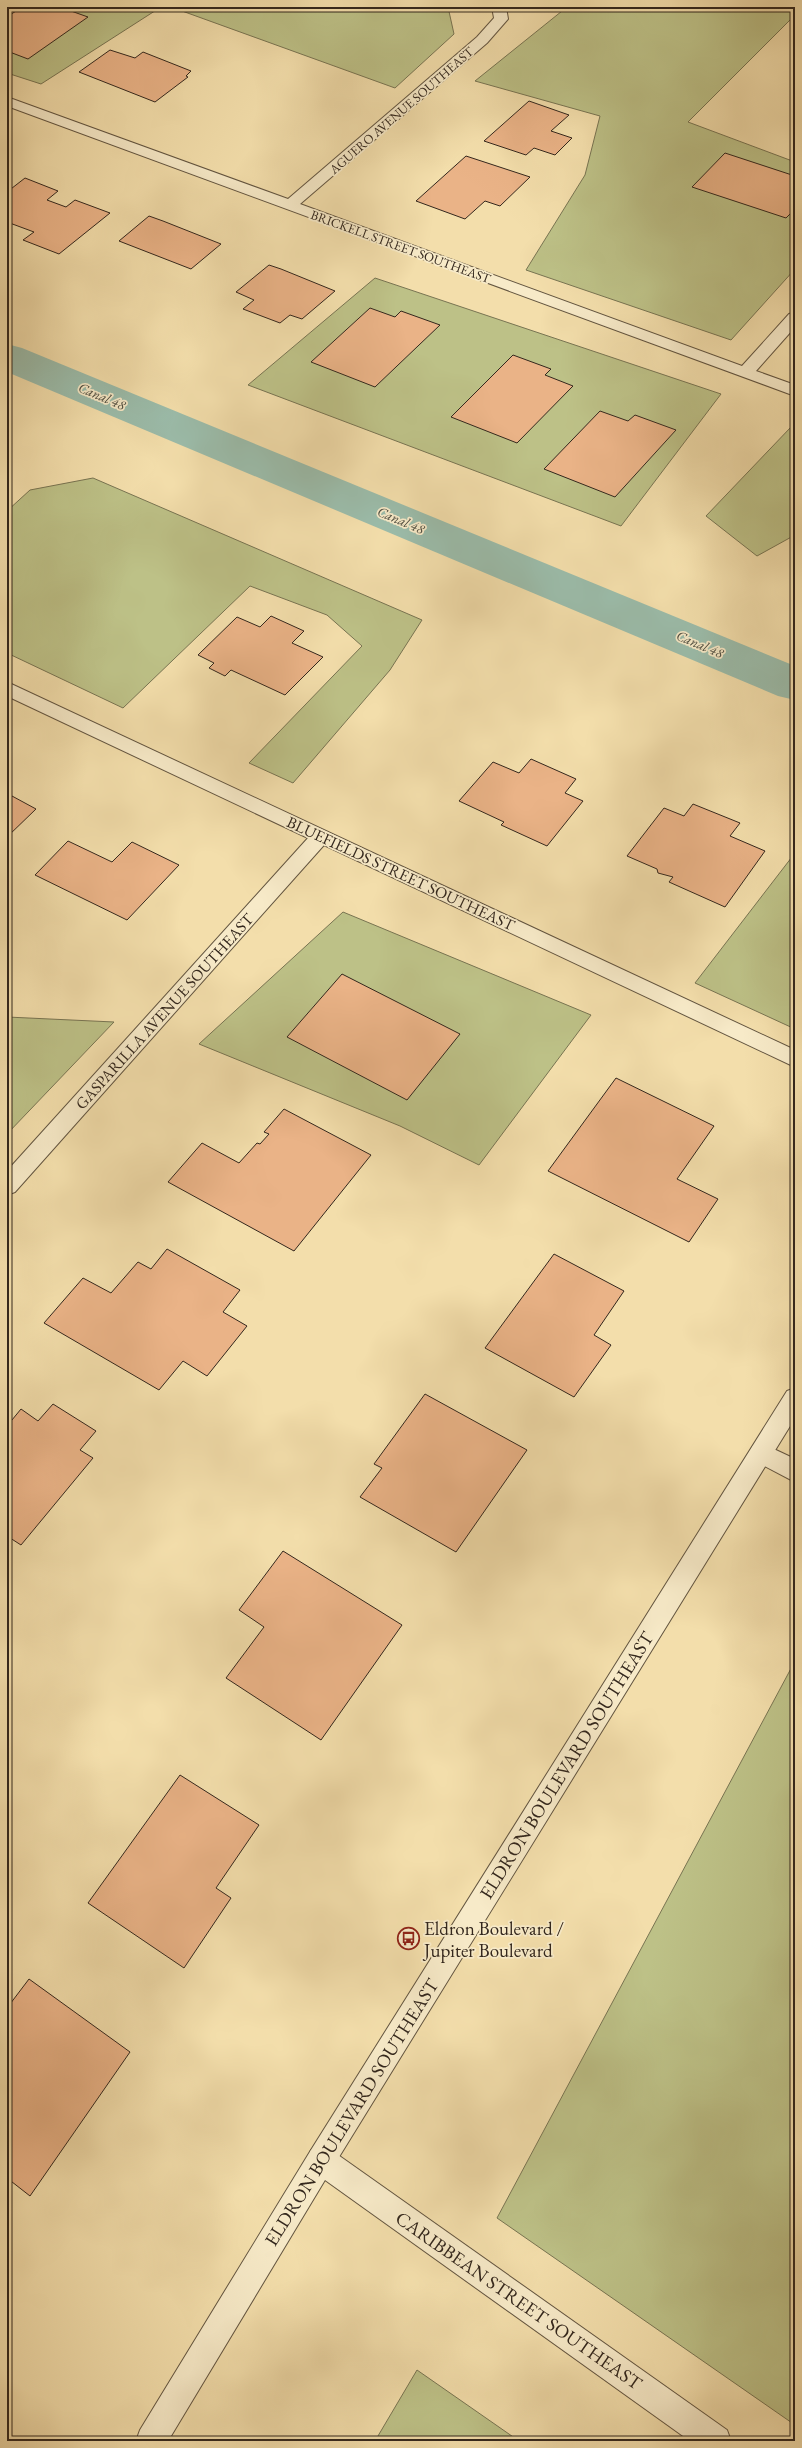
<svg xmlns="http://www.w3.org/2000/svg" width="802" height="2448" font-family="'EB Garamond',serif">
	<style>
		.green { fill: #bdc187; stroke: #787452 }
		.lines { fill: none; stroke-linecap: round; stroke-linejoin: round }
		.canal { fill: #9bbcaa; fill-rule: evenodd }
		.building { fill: #eab387; stroke: #33271d }
		.minor-casing { stroke: #635540; stroke-width: 2 }
		.tertiary-casing { stroke: #635540; stroke-width: 2 }
		.minor { fill: #f7eac8; fill-rule: evenodd }
		.tertiary { fill: #f7eac8; fill-rule: evenodd }
		.labels { text-anchor: middle; stroke-width: 3.5; stroke-linejoin: round; paint-order: stroke }
		.far-street-label { font-size: 13px; fill: #33271d; stroke: #f7eac8 }
		.far-water-label { font-size: 14px; font-style: italic; fill: #4d4c40; stroke: #f7eac8 }
		.street-label { font-size: 16px; fill: #33271d; stroke: #f7eac8 }
		.near-street-label { font-size: 19px; fill: #33271d; stroke: #f7eac8 }
		.near-poi-label { font-size: 19px; fill: #33271d; stroke: #f7eac8; text-anchor: start }
	</style>
	<rect width="100%" height="100%" fill="#f3deab"/>
	<filter id="stains"><feTurbulence type="fractalNoise" baseFrequency=".005" numOctaves="4"/><feColorMatrix values="0 0 0 0 .2 0 0 0 0 .09 0 0 0 0 .02 0 0 0 .5 -.17"/></filter>
	<radialGradient id="worn" r=".72"><stop offset=".6" stop-color="#630" stop-opacity="0"/><stop offset="1" stop-color="#630" stop-opacity=".3"/></radialGradient>
	<g class="green">
		<path d="M44,7h117l-120,77 -34,-11v-42z"/>
		<path d="M171,7h277l6,27 -59,54z"/>
		<path d="M567,7h228v11l-2,-1 -105,105 107,40v107l-64,71 -205,-70 59,-95 15,-59 -125,-35z"/>
		<path d="M375,278l346,116 -100,132 -373,-141z"/>
		<path d="M791,427l4,2v106l-38,21 -51,-40z"/>
		<path d="M93,478l329,142 -32,50 -97,113 -44,-20 113,-117 -35,-31 -77,-29 -127,122 -116,-55v-142l23,-21z"/>
		<path d="M795,853v176l-100,-46z"/>
		<path d="M343,912l248,103 -112,150 -79,-39 -201,-82z"/>
		<path d="M7,1017l107,5 -107,112z"/>
		<path d="M795,1661v764l-298,-207z"/>
		<path d="M417,2370l102,71h-144z"/>
	</g>
	<g class="lines">
		<path class="canal" d="M7,344l15,4 773,318v34l-17,-4 -771,-324z"/>
	</g>
	<g class="building">
		<path d="M22,7h47l5,2 -3,2 17,6 -60,42 -21,-8v-34z"/>
		<path d="M110,50l25,8 8,-6 48,19 -5,5 2,1 -33,25 -76,-30z"/>
		<path d="M529,101l40,14 -18,16 21,7 -17,17 -21,-7 -8,7 -42,-14z"/>
		<path d="M725,153l70,23v33l-9,9 -94,-31z"/>
		<path d="M466,156l64,21 -30,29 -15,-5 -20,18 -49,-18z"/>
		<path d="M25,178l33,13 -11,9 19,7 9,-7 35,13 -51,41 -36,-14 11,-8 -27,-10v-30z"/>
		<path d="M149,216l14,5 58,23 -30,25 -72,-28z"/>
		<path d="M269,265l12,4 54,22 -33,28 -12,-4 -10,8 -37,-14 11,-9 -18,-8z"/>
		<path d="M370,308l25,9 6,-6 39,14 -65,62 -64,-25z"/>
		<path d="M513,355l38,14 -6,6 28,11 -56,57 -66,-26z"/>
		<path d="M600,411l28,10 7,-6 41,15 -61,67 -71,-28z"/>
		<path d="M271,616l33,15 -12,12 31,14 -38,38 -54,-25 -6,6 -16,-8 5,-5 -16,-8 39,-38 23,10z"/>
		<path d="M531,759l45,20 -11,14 18,8 -36,45 -46,-21 3,-3 -45,-21 34,-39 26,11z"/>
		<path d="M12,796l24,13 -29,28v-40l3,2z"/>
		<path d="M693,804l47,19 -10,13 35,15 -40,56 -56,-25 4,-5 -15,-4 -1,-4 -30,-13 37,-48 20,8z"/>
		<path d="M68,841l44,21 20,-20 47,23 -52,55 -92,-45z"/>
		<path d="M342,974l118,60 -53,66 -120,-63z"/>
		<path d="M616,1078l98,48 -37,53 41,20 -29,43 -141,-71z"/>
		<path d="M284,1109l87,46 -77,96 -126,-69 34,-39 37,20 18,-20 3,1 9,-10 -5,-2z"/>
		<path d="M167,1249l73,41 -17,22 24,14 -40,50 -24,-15 -24,29 -115,-67 39,-45 28,15 27,-31 13,7z"/>
		<path d="M554,1254l70,37 -30,44 17,10 -37,52 -89,-49z"/>
		<path d="M425,1394l102,56 -71,102 -96,-55 22,-29 -8,-4z"/>
		<path d="M53,1404l43,27 -16,19 13,8 -72,87 -14,-9v-110l14,-17 17,12z"/>
		<path d="M283,1551l119,74 -81,115 -95,-62 38,-51 -25,-17z"/>
		<path d="M180,1775l79,50 -43,63 15,10 -47,70 -96,-65z"/>
		<path d="M29,1979l101,73 -100,144 -23,-18v-170z"/>
	</g>
	<g class="lines">
		<defs>
			<g id="minor">
				<path d="M492,7h14l2,12 -21,24 -187,161 442,162 47,-52 6,-2v15l-39,44 39,14v11l-788,-290v-9l281,102 189,-162 17,-19z"/>
				<path d="M7,682l788,368v17l-471,-222 -309,347 -8,3v-24l301,-333 -301,-142z"/>
				<path d="M761,1443l34,16v23l-42,-22 -4,-7 4,-7z"/>
				<path d="M321,2146l10,4 396,280 4,11h-41l-379,-271 -4,-10 4,-10z"/>
			</g>
			<path id="tertiary" d="M795,1388v30l-464,752 -163,271h-32l4,-11 171,-280 476,-759z"/>
		</defs>
		<use href="#minor" class="minor-casing"/>
		<use href="#tertiary" class="tertiary-casing"/>
		<use href="#minor" class="minor"/>
		<use href="#tertiary" class="tertiary"/>
	</g>
	<defs>
		<symbol id="bus-ring" viewBox="-11 -11 22 22"><circle r="9.5" fill="#f7eac8" stroke="#8f2418" stroke-width="1.5"/><path d="M-5-6H5V4H4V6H2V4H-2V6H-4V4H-5ZM-3.5-4V0h7V-4ZM-3.5 1.2v1.5H-2V1.2ZM2 1.2v1.5H3.5V1.2Z" fill="#8f2418"/></symbol>
	</defs>
	<g fill-rule="evenodd">
		<use href="#bus-ring" x="396" y="1926" width="25" height="25"/>
	</g>
	<g class="labels">
		<g class="far-street-label">
			<text transform="translate(401 110) rotate(-41)" y="5">AGUERO AVENUE SOUTHEAST</text>
			<text transform="translate(401 246) rotate(20)" y="5">BRICKELL STREET SOUTHEAST</text>
		</g>
		<g class="far-water-label">
			<text transform="translate(102 396) rotate(23)" y="5">Canal 48</text>
			<text transform="translate(401 520) rotate(23)" y="5">Canal 48</text>
			<text transform="translate(700 644) rotate(23)" y="5">Canal 48</text>
		</g>
		<g class="street-label">
			<text transform="translate(401 873) rotate(25)" y="6">BLUEFIELDS STREET SOUTHEAST</text>
			<text transform="translate(164 1011) rotate(-48)" y="6">GASPARILLA AVENUE SOUTHEAST</text>
		</g>
		<g class="near-street-label">
			<text transform="translate(566 1765) rotate(-58)" y="7">ELDRON BOULEVARD SOUTHEAST</text>
			<text transform="translate(351 2112) rotate(-58)" y="7">ELDRON BOULEVARD SOUTHEAST</text>
			<text transform="translate(519 2300) rotate(35)" y="7">CARIBBEAN STREET SOUTHEAST</text>
		</g>
		<g class="near-poi-label">
			<text x="424" y="1935">Eldron Boulevard /<tspan x="424" dy="22">Jupiter Boulevard</tspan></text>
		</g>
	</g>
	<rect width="802" height="2448" fill="none" stroke="#f3deab" stroke-width="24"/>
	<rect x="8" y="8" width="786" height="2432" fill="none" stroke="#33271d" stroke-width="2"/>
	<rect x="12" y="12" width="778" height="2424" fill="none" stroke="#33271d"/>
	<rect width="100%" height="100%" filter="url(#stains)"/>
	<rect width="100%" height="100%" fill="url(#worn)"/>
</svg>
